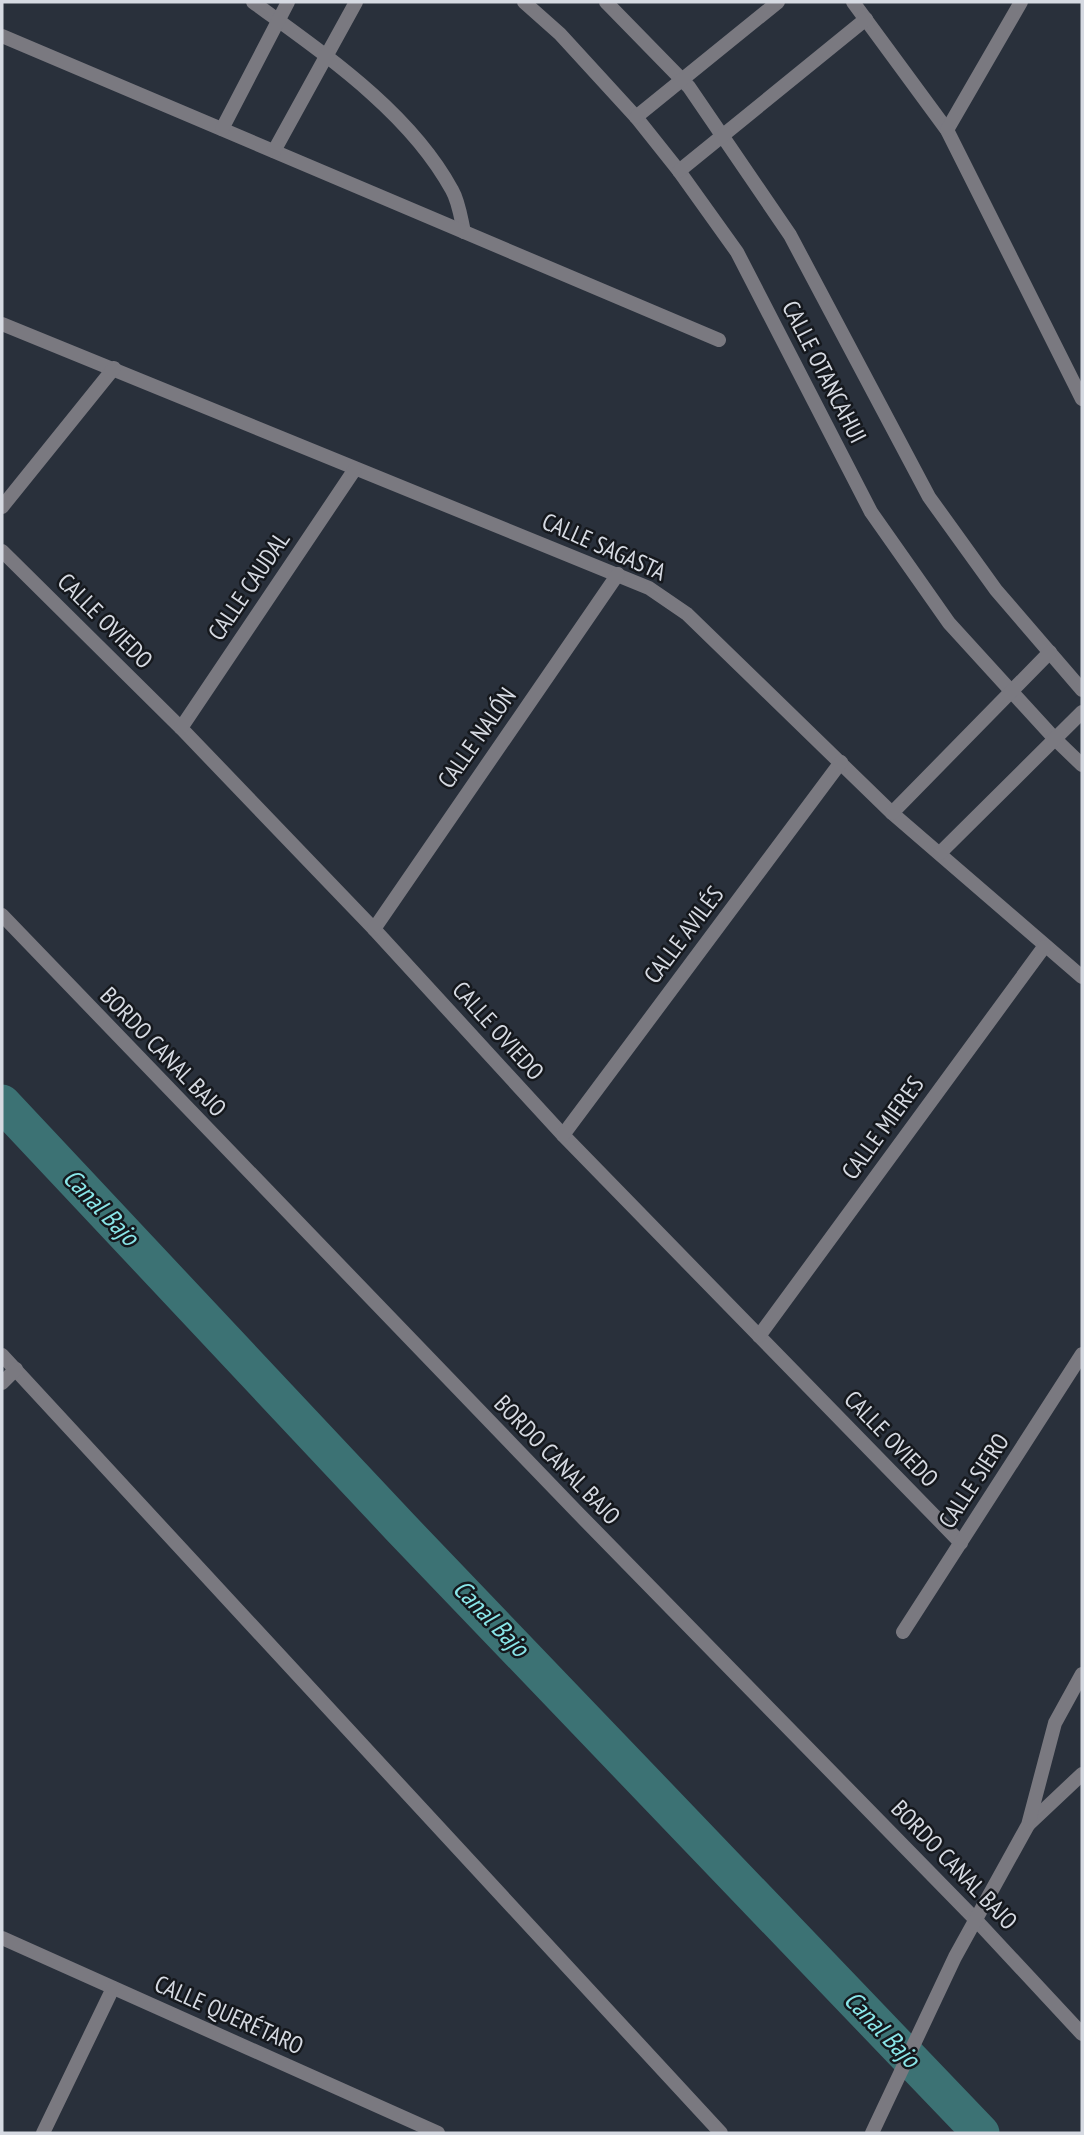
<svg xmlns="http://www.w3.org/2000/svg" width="1084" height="2135" font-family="'PT Sans Narrow',sans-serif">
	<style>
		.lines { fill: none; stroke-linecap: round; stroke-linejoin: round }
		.canal { stroke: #3c7274; stroke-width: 37 }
		.minor { stroke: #7a7980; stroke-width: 14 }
		.labels { text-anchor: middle; stroke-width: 5; stroke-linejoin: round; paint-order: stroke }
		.street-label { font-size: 24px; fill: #d6dae2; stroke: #15181d }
		.water-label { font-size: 26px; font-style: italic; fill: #8ae6e9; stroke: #15181d }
	</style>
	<rect width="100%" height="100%" fill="#29303b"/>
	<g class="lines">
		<path class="canal" d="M2,1103l399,425 580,605"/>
		<g class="minor">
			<path d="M253,2c71,52 156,109 199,188 7,12 9,29 12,42"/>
			<path d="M524,2l36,32 76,83 43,54 58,81 134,260 78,111 106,116 27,26"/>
			<path d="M606,2l83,85 101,148 139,262 67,93 86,100"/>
			<path d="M853,2l94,128 135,269"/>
			<path d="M2,36l717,304"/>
			<path d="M636,117l142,-115"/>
			<path d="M222,129l66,-127"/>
			<path d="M947,130l74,-128"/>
			<path d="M274,151l82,-149"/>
			<path d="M679,171l187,-152"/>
			<path d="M2,324l647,264 38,26 205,199 190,164"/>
			<path d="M2,507l112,-139"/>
			<path d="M2,551l179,177 193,201 189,206 398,408"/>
			<path d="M181,728l174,-259"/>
			<path d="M892,813l158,-161"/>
			<path d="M940,853l142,-141"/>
			<path d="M2,915l575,597 398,407 107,115"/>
			<path d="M374,929l244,-355"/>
			<path d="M563,1135l278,-373"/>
			<path d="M759,1336l285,-389"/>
			<path d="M2,1355l719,778"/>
			<path d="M2,1383l14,-14"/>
			<path d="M903,1632l179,-278"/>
			<path d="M1029,1824l53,-50"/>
			<path d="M2,1938l436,195"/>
			<path d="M43,2133l70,-145"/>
			<path d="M872,2133l83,-176 73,-132 27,-102 27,-49"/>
		</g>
	</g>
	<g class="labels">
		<g class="street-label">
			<text transform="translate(824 372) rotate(63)" y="8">CALLE OTANCAHUI</text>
			<text transform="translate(604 547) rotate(24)" y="8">CALLE SAGASTA</text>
			<text transform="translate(249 586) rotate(-56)" y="8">CALLE CAUDAL</text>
			<text transform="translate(105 621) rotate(45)" y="8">CALLE OVIEDO</text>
			<text transform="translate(477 738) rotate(-55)" y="8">CALLE NALÓN</text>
			<text transform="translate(684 935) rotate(-53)" y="8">CALLE AVILÉS</text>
			<text transform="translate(498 1031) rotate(48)" y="8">CALLE OVIEDO</text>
			<text transform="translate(163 1052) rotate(46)" y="8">BORDO CANAL BAJO</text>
			<text transform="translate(883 1128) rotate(-54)" y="8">CALLE MIERES</text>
			<text transform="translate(891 1439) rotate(46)" y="8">CALLE OVIEDO</text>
			<text transform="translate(557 1460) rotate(46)" y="8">BORDO CANAL BAJO</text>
			<text transform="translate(974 1481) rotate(-57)" y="8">CALLE SIERO</text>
			<text transform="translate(954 1865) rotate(46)" y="8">BORDO CANAL BAJO</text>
			<text transform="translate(229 2015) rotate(24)" y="8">CALLE QUERÉTARO</text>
		</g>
		<g class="water-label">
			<text transform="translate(101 1207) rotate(46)" y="9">Canal Bajo</text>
			<text transform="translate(491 1618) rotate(46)" y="9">Canal Bajo</text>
			<text transform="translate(882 2029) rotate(46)" y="9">Canal Bajo</text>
		</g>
	</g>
	<rect width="1084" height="2135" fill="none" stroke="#d6dae2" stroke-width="7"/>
</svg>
